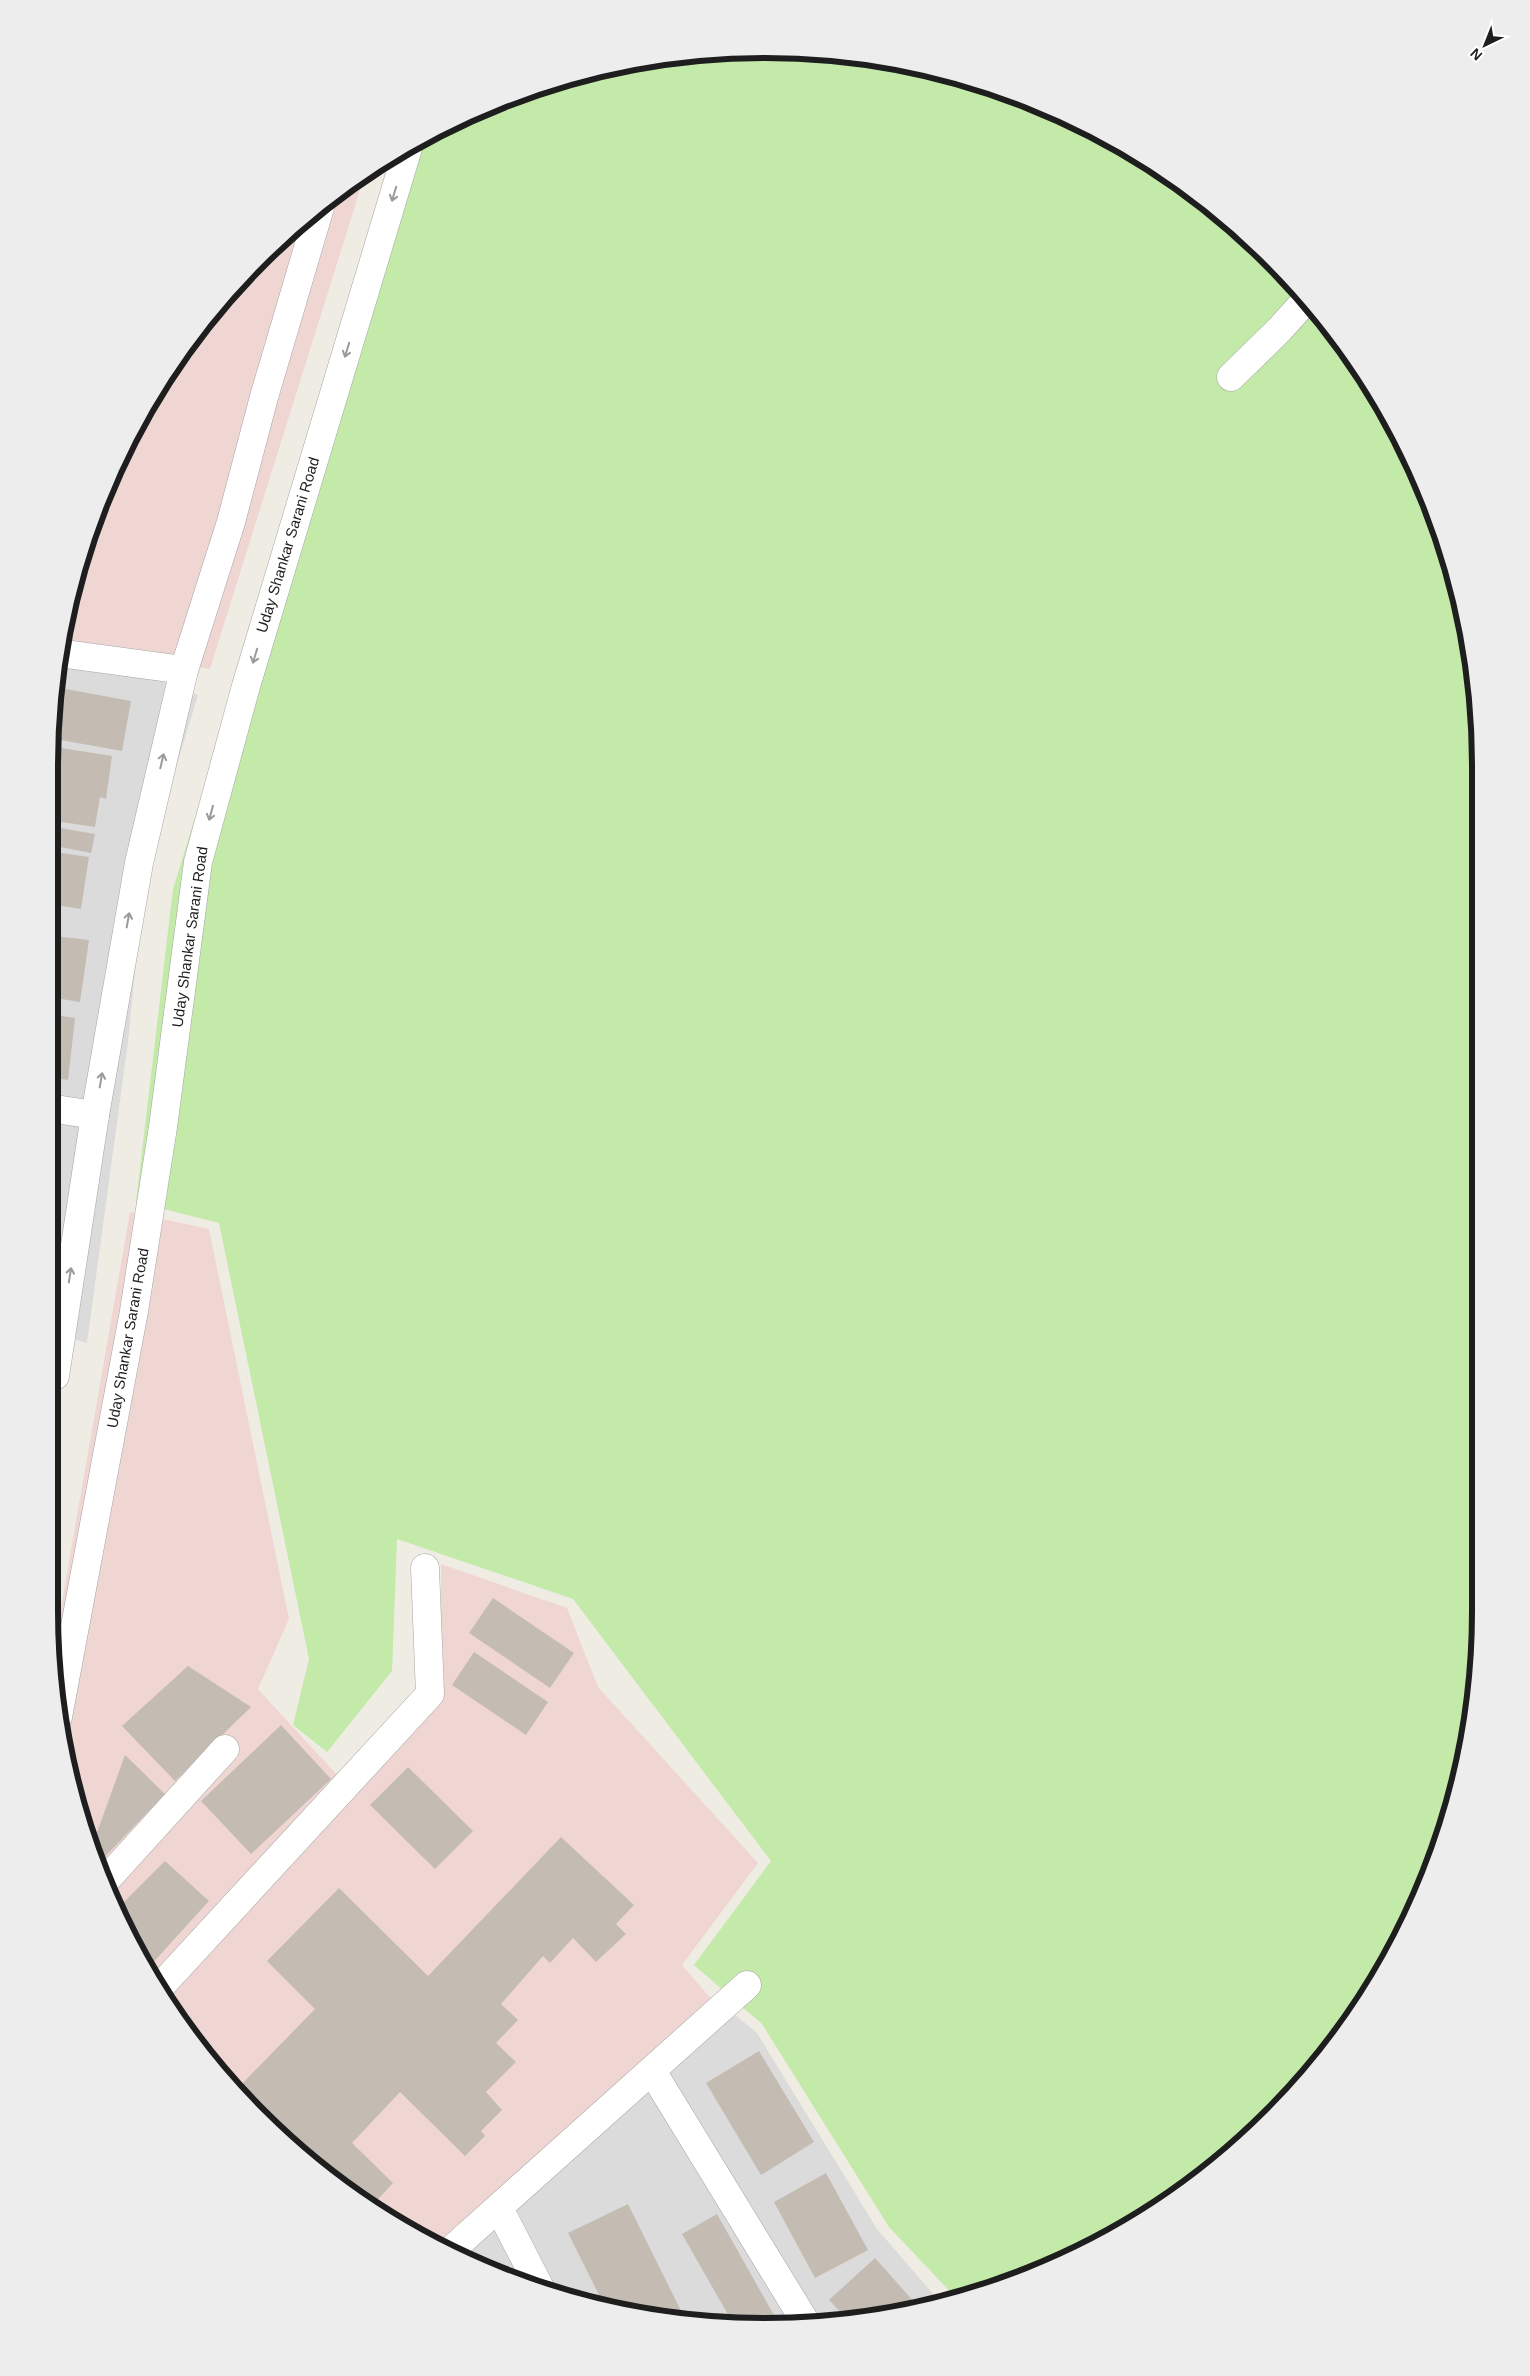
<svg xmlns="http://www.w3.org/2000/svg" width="1530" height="2376" font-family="Arial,sans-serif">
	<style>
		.residential { fill: #dcdbdb }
		.commercial { fill: #f0d6d2 }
		.grass { fill: #c3eaa8 }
		.building { fill: #c4bcb3 }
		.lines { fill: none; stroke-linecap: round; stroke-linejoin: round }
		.minor-casing { stroke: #a5a5a5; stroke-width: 29 }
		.minor { stroke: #fff; stroke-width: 28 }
		.oneway { stroke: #9a9a9a }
		.labels { text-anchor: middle; stroke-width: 5; stroke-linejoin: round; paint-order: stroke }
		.street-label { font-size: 15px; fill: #1e1e1e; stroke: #fff }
		.rim { fill: none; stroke: #1e1e1e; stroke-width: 6 }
	</style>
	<rect width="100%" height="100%" fill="#efece4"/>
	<g class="residential">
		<path d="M57,661l79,11 62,23 -53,176 -17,171 -41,301 -32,-9v-663z"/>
		<path d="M730,2011l27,22 120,196 65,75 -84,17 -140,5 -184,-37 -72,-33z"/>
	</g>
	<g class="commercial">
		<path d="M365,174l-155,495 -151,-19 14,-71 49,-131 104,-155 103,-96z"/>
		<path d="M130,1212l79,17 80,390 -31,70 92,100 91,-90v-135l126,44 31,79 160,176 -76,102 33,38 -275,243 -33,-15 -78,-52 -71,-62 -88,-108 -83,-168 -32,-136v-63z"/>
	</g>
	<path class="grass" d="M718,50l140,5 137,32 128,58 114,81 96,103 74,119 50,131 23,139 -5,986 -48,181 -66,124 -57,74 -141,124 -81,47 -124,46 -69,-73 -127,-203 -68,-59 77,-104 -198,-262 -176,-60 -5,132 -65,81 -34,-27 16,-66 -90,-436 -83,-21 37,-313 228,-737 47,-29 131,-50z"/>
	<g class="building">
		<path d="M55,687l76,14 -9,50 -67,-12z"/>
		<path d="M55,747l57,9 -6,43 -6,-2 -5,30 -40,-6z"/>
		<path d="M55,827l40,7 -4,19 -36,-7z"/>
		<path d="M55,852l34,5 -8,52 -26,-4z"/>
		<path d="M55,936l34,4 -9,62 -25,-4z"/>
		<path d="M55,1015l20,3 -7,62 -13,-2z"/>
		<path d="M493,1598l81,55 -24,35 -81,-55z"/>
		<path d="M474,1652l74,50 -22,33 -74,-50z"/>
		<path d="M188,1666l63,41 -76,74 -53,-55z"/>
		<path d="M281,1725l50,54 -80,75 -50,-53z"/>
		<path d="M125,1755l40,39 -67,70 -7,-15z"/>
		<path d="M408,1767l65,64 -38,38 -65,-64z"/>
		<path d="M561,1837l73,68 -18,19 10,10 -30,28 -23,-24 -23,25 -7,-7 -42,48 17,16 -22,23 20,19 -30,30 16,18 -21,21 4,5 -20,20 -65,-64 -48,51 41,40 -22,24 -42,-28 -71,-62 -22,-27 79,-81 -48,-48 72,-73 89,88z"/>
		<path d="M165,1861l44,40 -60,66 -30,-60z"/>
		<path d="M759,2051l55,91 -53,33 -55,-92z"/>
		<path d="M826,2173l42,77 -53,28 -41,-76z"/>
		<path d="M628,2204l57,115 -82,-16 -35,-70z"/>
		<path d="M717,2214l62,110 -45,1 -52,-91z"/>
		<path d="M875,2258l40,45 -9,9 -57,9 -20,-21z"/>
	</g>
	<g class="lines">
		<defs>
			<g id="minor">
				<path d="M1231,377l49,-48 26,-29"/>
				<path d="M58,653l126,17"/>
				<path d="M55,1109l40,6"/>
				<path d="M55,1376l40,-261 44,-252 45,-193 47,-148 33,-125 57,-193"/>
				<path d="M58,1717l76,-406 29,-184 35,-265 48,-176 162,-538"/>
				<path d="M106,1880l119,-131"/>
				<path d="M159,1988l271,-294 -5,-126"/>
				<path d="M652,2071l154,252"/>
				<path d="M499,2208l42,82"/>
				<path d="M450,2251l297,-266"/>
			</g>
		</defs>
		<use href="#minor" class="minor-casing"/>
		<use href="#minor" class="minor"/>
	</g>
	<defs><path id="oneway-shaft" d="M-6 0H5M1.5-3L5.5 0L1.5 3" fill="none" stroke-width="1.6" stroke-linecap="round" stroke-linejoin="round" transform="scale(1.25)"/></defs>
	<g class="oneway">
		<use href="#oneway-shaft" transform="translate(394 194) rotate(107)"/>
		<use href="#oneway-shaft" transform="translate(347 350) rotate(107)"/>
		<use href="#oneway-shaft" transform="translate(255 656) rotate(107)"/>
		<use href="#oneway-shaft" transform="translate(162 761) rotate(-77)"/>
		<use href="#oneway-shaft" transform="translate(211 813) rotate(105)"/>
		<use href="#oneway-shaft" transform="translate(128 920) rotate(-80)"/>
		<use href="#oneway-shaft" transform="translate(101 1080) rotate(-80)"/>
		<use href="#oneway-shaft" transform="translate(70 1275) rotate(-81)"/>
	</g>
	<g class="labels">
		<g class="street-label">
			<text transform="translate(288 545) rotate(-73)" y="5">Uday Shankar Sarani Road</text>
			<text transform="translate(190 937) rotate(-82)" y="5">Uday Shankar Sarani Road</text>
			<text transform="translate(128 1338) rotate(-80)" y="5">Uday Shankar Sarani Road</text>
		</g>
	</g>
	<path d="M0 0H1530V2376H0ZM765 58H765A707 707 0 0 1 1472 765V1611A707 707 0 0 1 765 2318H765A707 707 0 0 1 58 1611V765A707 707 0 0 1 765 58Z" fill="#ededed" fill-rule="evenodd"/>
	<path class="rim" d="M765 58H765A707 707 0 0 1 1472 765V1611A707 707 0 0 1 765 2318H765A707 707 0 0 1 58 1611V765A707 707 0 0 1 765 58Z"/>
	<g transform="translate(1485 45) rotate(223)" stroke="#ffffff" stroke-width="4" paint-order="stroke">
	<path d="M0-4L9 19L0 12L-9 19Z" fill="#1e1e1e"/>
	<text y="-8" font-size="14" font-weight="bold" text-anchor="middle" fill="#1e1e1e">N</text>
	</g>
</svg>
